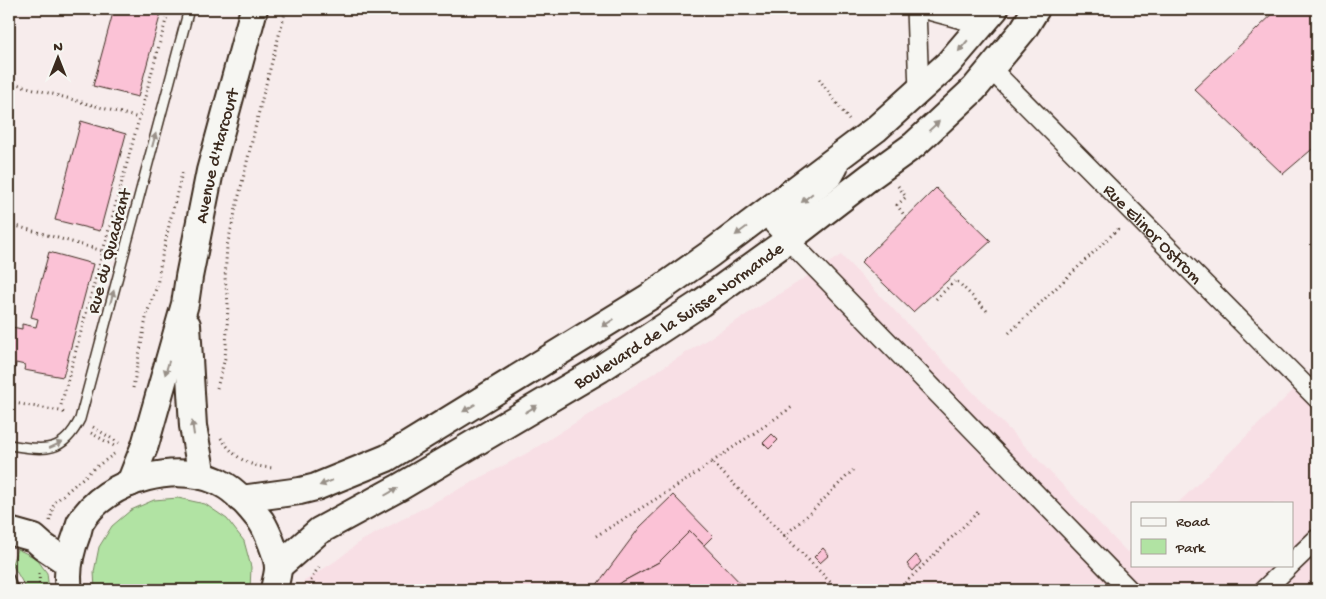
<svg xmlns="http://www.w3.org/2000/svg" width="1326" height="599" font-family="'Gochi Hand',sans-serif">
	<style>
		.built { fill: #f8dfe5 }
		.green { fill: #b1e3a3; stroke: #768660 }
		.building { fill: #fbc2d6; stroke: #3b2a1e }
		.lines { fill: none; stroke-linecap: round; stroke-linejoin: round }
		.lane-casing { stroke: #3b2a1e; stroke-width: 12 }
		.street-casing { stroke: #3b2a1e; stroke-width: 22 }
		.secondary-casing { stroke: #3b2a1e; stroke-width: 30 }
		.path { stroke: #3b2a1e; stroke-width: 3; stroke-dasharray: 1 4; stroke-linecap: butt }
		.lane { stroke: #f6f6f2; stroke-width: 9 }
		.street { stroke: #f6f6f2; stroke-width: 19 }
		.secondary { stroke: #f6f6f2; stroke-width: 26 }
		.oneway { fill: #989088 }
		.labels { text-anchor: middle; stroke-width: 5; stroke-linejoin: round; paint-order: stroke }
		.street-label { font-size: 18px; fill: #3b2a1e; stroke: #f6f6f2 }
	</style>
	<rect width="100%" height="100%" fill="#f7ecec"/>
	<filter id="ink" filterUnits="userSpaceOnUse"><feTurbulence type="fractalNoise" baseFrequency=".02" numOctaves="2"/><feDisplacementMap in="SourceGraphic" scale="10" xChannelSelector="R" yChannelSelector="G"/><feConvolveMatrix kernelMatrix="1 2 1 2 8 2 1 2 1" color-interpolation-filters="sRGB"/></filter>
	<g filter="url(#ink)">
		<path class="built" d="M841,255l286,297 5,-4v17h160v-62h-114l139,-136v223h-1018l1,-6 37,-24 24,-19 168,-89z"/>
		<g class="green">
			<path d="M178,498l27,6 22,15 17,22 7,26 -1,23h-155l-1,-18 5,-25 13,-21 19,-16 23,-10z"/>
			<path d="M17,549l19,9 11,15 2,17h-22l-15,-26z"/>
		</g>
		<g class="building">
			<path d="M114,9h48l-24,88 -45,-11z"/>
			<path d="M1278,9h39v136l-34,29 -89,-85z"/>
			<path d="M81,121l45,13 -26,97 -45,-11z"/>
			<path d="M936,188l55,53 -78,71 -52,-50z"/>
			<path d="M49,252l44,12 -30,113 -39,-7 1,-5 -9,-2 -1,6 -6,-1v-47h4l-1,6 10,2v-5l14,3 2,-8 -7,-2z"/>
			<path d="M772,434l6,6 -9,9 -6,-6z"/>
			<path d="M673,495l40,41 -9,9 -14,-14 -31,31 -37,20 -9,8h-20l47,-63z"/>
			<path d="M690,531l57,59h-134l9,-8 37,-20z"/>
			<path d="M823,548l6,7 -9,8 -6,-6z"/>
			<path d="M916,555l5,7 -8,9 -6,-7z"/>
		</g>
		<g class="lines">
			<defs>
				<g id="lane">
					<path d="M9,445c35,5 53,10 71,-26l109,-410"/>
					<path d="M9,579l4,11"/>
				</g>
				<g id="street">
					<path d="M916,9l3,82"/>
					<path d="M925,9l56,15"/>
					<path id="s1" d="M991,69l326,329"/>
					<path d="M838,168l-5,9 -59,48 355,365"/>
					<path d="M1292,563l25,-24"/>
					<path d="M1264,590l26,-25"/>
				</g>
				<g id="secondary">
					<path d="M187,325l6,101 9,50"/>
					<path id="s2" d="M130,483l15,-38 40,-141 4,-27 21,-106 44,-162"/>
					<path d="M241,499l59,-8 16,-4 71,-29 262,-161 61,-43 166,-125 72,-65 47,-55"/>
					<path d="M9,531l25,7 9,8 25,17"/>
					<path id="s3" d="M278,567l41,-36 81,-44 200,-118 101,-66 87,-63 83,-64 43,-31 60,-56 49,-59 13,-21"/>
					<path d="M69,590c-3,-19 1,-38 8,-56 1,-3 2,-8 3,-11 25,-44 103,-65 146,-37 10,6 18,15 25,23 3,4 7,8 10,12 6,9 17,36 17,47 0,7 -3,15 -4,22"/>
				</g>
			</defs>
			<use href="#lane" class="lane-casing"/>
			<use href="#street" class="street-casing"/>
			<use href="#secondary" class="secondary-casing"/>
			<g class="path">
				<path d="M819,79l30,41"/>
				<path d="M9,82l130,36"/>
				<path d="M898,186l8,11 -9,8 9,13"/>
				<path d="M9,224l94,27"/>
				<path d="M936,299l20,-19 32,32"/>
				<path d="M1009,333l110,-105"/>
				<path d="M133,388l14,-75 10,-27 4,-25 9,-40 12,-48"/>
				<path d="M217,388l8,-30 2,-27 1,-28 -3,-25 2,-32 35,-147 24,-90"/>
				<path d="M9,402l51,9 5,2"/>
				<path d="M61,405l108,-396"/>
				<path d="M93,427l26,16"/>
				<path d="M91,433l25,14"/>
				<path d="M221,438c14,21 29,29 53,30"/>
				<path d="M712,462l80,-55"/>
				<path d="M50,521l4,-18 38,-33 22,-16"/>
				<path d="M596,536l89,-55 27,-19 126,128"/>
				<path d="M784,536l25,-22 44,-44"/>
				<path d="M39,573l1,17"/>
				<path d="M307,590l6,-14 8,-12"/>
				<path d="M898,590l80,-78"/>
				<path d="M1303,590l14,-14"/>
			</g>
			<use href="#lane" class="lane"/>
			<use href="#street" class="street"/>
			<use href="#secondary" class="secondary"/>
		</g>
		<defs><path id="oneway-solid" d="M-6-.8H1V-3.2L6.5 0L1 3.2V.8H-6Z" transform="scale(1.25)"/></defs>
		<g class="oneway">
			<use href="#oneway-solid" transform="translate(963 46) rotate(130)"/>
			<use href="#oneway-solid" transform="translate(934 126) rotate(-43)"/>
			<use href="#oneway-solid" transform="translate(154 140) rotate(-75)"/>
			<use href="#oneway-solid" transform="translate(807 198) rotate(141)"/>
			<use href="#oneway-solid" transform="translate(741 231) rotate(143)"/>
			<use href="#oneway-solid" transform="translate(112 297) rotate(-75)"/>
			<use href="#oneway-solid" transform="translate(608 323) rotate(148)"/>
			<use href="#oneway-solid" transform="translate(167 368) rotate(106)"/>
			<use href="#oneway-solid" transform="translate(469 408) rotate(149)"/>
			<use href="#oneway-solid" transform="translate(531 409) rotate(-31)"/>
			<use href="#oneway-solid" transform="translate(193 428) rotate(-98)"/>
			<use href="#oneway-solid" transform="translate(56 445) rotate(-24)"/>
			<use href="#oneway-solid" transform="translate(326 483) rotate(158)"/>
			<use href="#oneway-solid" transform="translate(391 492) rotate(-30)"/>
		</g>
	</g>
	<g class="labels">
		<g class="street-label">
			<text dy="6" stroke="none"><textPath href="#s2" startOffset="339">Avenue d'Harcourt</textPath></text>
			<text dy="6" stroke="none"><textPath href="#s1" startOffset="231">Rue Elinor Ostrom</textPath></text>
			<text transform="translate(108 251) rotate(-75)" y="6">Rue du Quadrant</text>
			<text dy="6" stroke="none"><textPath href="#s3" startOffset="474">Boulevard de la Suisse Normande</textPath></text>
		</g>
	</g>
	<rect width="1326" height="599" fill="none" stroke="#f6f6f2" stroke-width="30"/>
	<rect x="15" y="15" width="1296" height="569" fill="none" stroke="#3b2a1e" stroke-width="2" filter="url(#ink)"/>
	<rect x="1131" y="502" width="162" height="65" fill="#f6f6f2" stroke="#aba49d"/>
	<rect x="1141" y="518" width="25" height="8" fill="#f6f6f2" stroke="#aba49d"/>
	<text x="1176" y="526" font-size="15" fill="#3b2a1e">Road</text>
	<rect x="1141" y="539" width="25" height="15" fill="#b1e3a3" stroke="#aba49d"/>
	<text x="1176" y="552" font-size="15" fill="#3b2a1e">Park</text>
	<g transform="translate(58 58)" stroke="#f6f6f2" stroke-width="4" paint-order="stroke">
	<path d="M0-4L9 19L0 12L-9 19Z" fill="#3b2a1e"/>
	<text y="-8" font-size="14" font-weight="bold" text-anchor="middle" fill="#3b2a1e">N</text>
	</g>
</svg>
